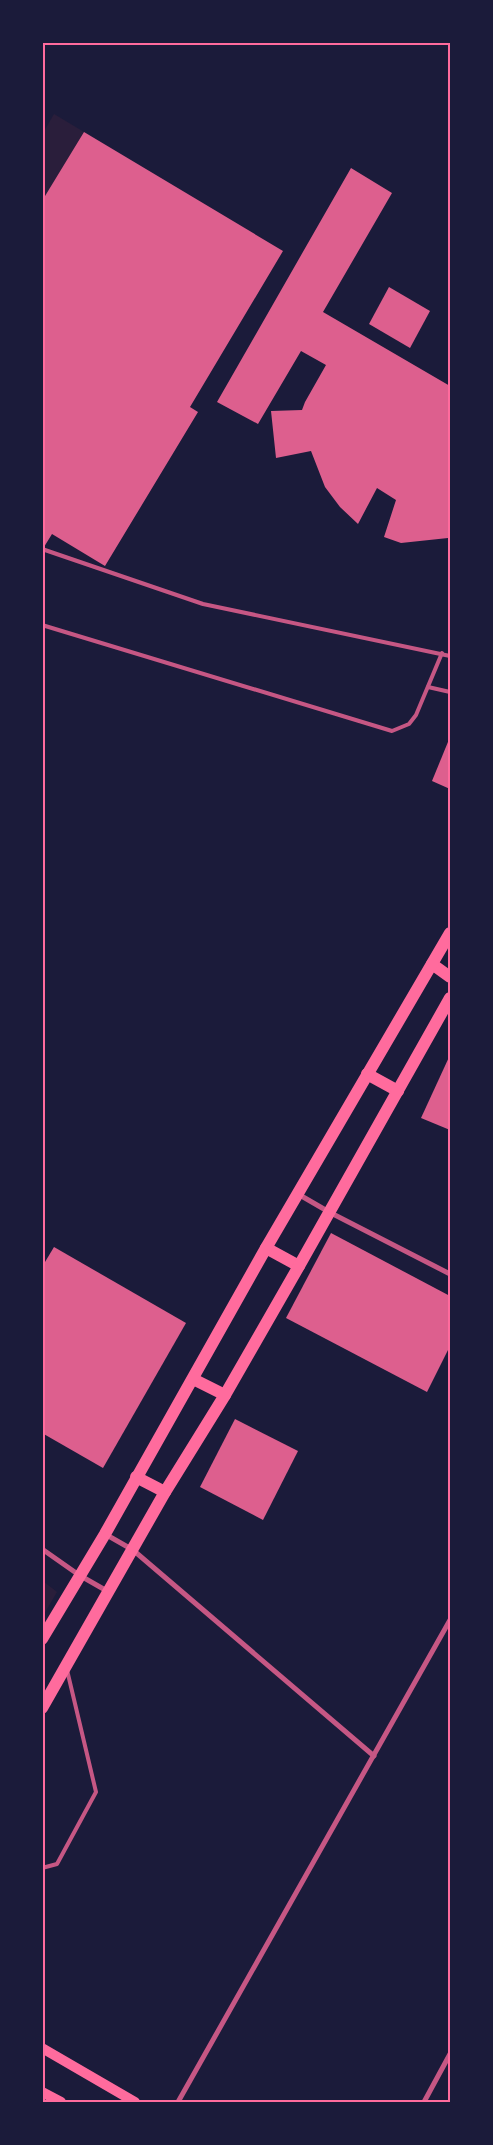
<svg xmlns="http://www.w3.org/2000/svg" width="493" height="2145" font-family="Inter,sans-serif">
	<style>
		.green { fill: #2a1e3b }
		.building { fill: #dd5f8e }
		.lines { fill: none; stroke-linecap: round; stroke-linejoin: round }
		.service { stroke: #c65784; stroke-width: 4 }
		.minor { stroke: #c65784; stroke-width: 5 }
		.secondary { stroke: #ff6b9d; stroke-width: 10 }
		.primary { stroke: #ff6b9d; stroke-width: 12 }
		.neatline { fill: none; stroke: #ff6b9d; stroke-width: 2 }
	</style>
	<rect width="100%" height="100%" fill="#1b1b3a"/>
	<g class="green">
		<path d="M54,114l30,18 -41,69v-68z"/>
		<path d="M43,1581l14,11 -14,24z"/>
	</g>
	<g class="building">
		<path d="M84,132l199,119 -93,156 8,5 -93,154 -53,-32 -8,13 -2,-1v-345z"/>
		<path d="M351,168l41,25 -69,119 127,74v150l-2,2 -47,5 -17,-6 12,-37 -19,-12 -19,36 -18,-17 -15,-20 -14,-36 -35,7 -5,-47 31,-1 3,-8 21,-37 -25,-14 -43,73 -41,-22z"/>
		<path d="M389,287l41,24 -20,37 -41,-24z"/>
		<path d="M450,737v52l-18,-8z"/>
		<path d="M450,1055v75l-29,-12z"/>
		<path d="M331,1233l119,63v50l-23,46 -141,-74z"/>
		<path d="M54,1247l132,76 -83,145 -61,-35v-166z"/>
		<path d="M235,1419l63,32 -35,69 -63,-33z"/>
	</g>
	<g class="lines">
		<g class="service">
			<path d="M42,549l161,55 247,52"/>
			<path d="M42,625l350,106 17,-7 7,-9 26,-62"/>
			<path d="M428,687l22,5"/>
			<path d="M42,1868l15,-4 39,-72 -29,-122"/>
		</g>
		<g class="minor">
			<path d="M298,1194l31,18 121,62"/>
			<path d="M105,1534l28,16 241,206"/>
			<path d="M42,1549l37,26 28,16"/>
			<path d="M178,2102l272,-482"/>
			<path d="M424,2102l26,-48"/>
		</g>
		<g class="secondary">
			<path d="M42,2048l93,54"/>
			<path d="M42,2092l19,10"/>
		</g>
		<g class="primary">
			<path d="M432,964l18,13"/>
			<path d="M367,1074l31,17"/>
			<path d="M266,1248l33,18"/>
			<path d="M193,1379l32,16"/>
			<path d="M136,1477l29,15"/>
			<path d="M42,1639l63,-105 161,-286 184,-315"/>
			<path d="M42,1708l123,-216 60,-97 74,-129 151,-268"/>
		</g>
	</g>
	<rect width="493" height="2145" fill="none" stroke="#1b1b3a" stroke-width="88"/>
	<rect x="44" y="44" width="405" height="2057" class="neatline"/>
</svg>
